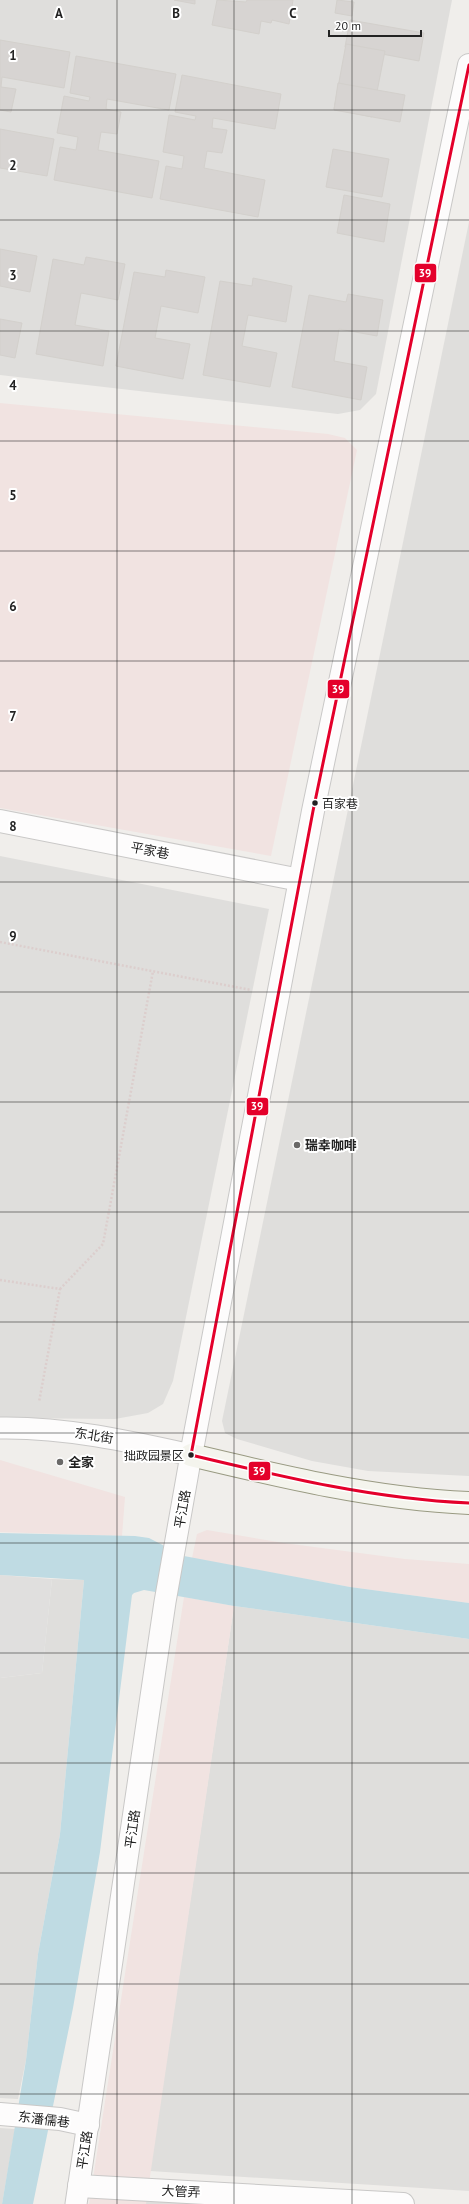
<svg xmlns="http://www.w3.org/2000/svg" width="469" height="2204" font-family="'PT Sans','Noto Sans SC',sans-serif">
	<style>
		.residential { fill: #dfdedc }
		.commercial { fill: #f1e3e1 }
		.parking { fill: #e0dfde }
		.water { fill: #bfdbe3 }
		.building { fill: #d7d4d2; stroke: #d3d0cc }
		.lines { fill: none; stroke-linecap: round; stroke-linejoin: round }
		.pedestrian-casing { stroke: #c9c8c7; stroke-width: 23 }
		.minor-casing { stroke: #c9c8c7; stroke-width: 24 }
		.tertiary-casing { stroke: #c9c8c7; stroke-width: 24 }
		.secondary-casing { stroke: #999a82; stroke-width: 24 }
		.path { stroke: #dccecd; stroke-width: 2.5; stroke-dasharray: 2 2; stroke-linecap: butt }
		.pedestrian { stroke: #fdfcfc; stroke-width: 21 }
		.minor { stroke: #fdfcfc; stroke-width: 22 }
		.tertiary { stroke: #fdfcfc; stroke-width: 22 }
		.secondary { stroke: #f4f4ed; stroke-width: 22 }
		.bus-1-casing { stroke: #fff; stroke-width: 6 }
		.bus-1 { stroke: #e4002b; stroke-width: 3 }
		.grid { fill: none; stroke: #222; stroke-width: 1; stroke-opacity: 0.55 }
		.bus-dot { fill: #222; stroke: #fff; stroke-width: 1.5 }
		.poi-dot { fill: #6a6968; stroke: #fff; stroke-width: 1.5 }
		.labels { text-anchor: middle; stroke-width: 4; stroke-linejoin: round; paint-order: stroke }
		.bus-label { font-size: 12px; fill: #222; stroke: #fff; text-anchor: start }
		.street-label { font-size: 13px; fill: #222; stroke: #fff }
		.poi-label { font-size: 13px; font-weight: bold; fill: #222; stroke: #fff; text-anchor: start }
		.grid-label { font-size: 13px; text-anchor: middle; font-weight: bold; fill: #222; stroke: #fff; stroke-width: 4; stroke-linejoin: round; paint-order: stroke }
		.line-badge { stroke: #fff; stroke-width: 1.5 }
		.badge-label { font-size: 11px; text-anchor: middle; font-weight: bold; fill: #fff }
	</style>
	<rect width="100%" height="100%" fill="#f0eeeb"/>
	<g class="residential">
		<path d="M0,0h452l-76,394 -16,16 -22,4 -338,-39z"/>
		<path d="M469,222v1254l-101,-5 -56,-10 -75,-22 -12,-6 -3,-12z"/>
		<path d="M0,856l269,53 -96,472 -10,23 -15,9 -33,6 -115,-1z"/>
		<path d="M52,1579l32,1 -24,254 -22,120 -12,106 -8,39 -18,-1v-420l42,-5z"/>
		<path d="M234,1606l235,33v552l-319,-20z"/>
		<path d="M0,2128l15,1 -13,75h-2z"/>
		<path d="M146,2199l95,5h-95z"/>
	</g>
	<g class="commercial">
		<path d="M0,403l328,31 17,4 12,12 -86,406 -271,-48z"/>
		<path d="M0,1460l125,37 -3,39 -122,-4z"/>
		<path d="M207,1530l77,13 121,16 64,5v39l-119,-16 -158,-29 5,-24z"/>
		<path d="M184,1597l50,9 -88,598h-57z"/>
	</g>
	<path class="parking" d="M0,1575l52,4 -10,94 -42,5z"/>
	<path class="water" d="M0,1533l135,3 14,2 35,18 166,31 119,16v36l-235,-33 -90,-16 -10,3 -2,2 -32,257 -27,156 -40,196h-31l24,-144 12,-106 22,-120 24,-254 -84,-5z"/>
	<g class="building">
		<path d="M174,0h21v4z"/>
		<path d="M217,0l29,2 1,-2h46l-4,24 -17,-4 -1,3 -10,-2 -2,13 -47,-9z"/>
		<path d="M337,0l17,2 -2,14 -17,-3z"/>
		<path d="M350,20l74,13 -5,28 -74,-14z"/>
		<path d="M0,40l70,12 -6,36 -62,-11 -1,10 15,2 -5,23 -11,-2z"/>
		<path d="M346,44l39,7 -13,66 -38,-8z"/>
		<path d="M76,56l100,18 -7,36 -62,-11 -1,10 15,3 -4,22 -16,-2 -3,18 61,11 -7,37 -98,-18 6,-33 16,3 2,-13 -21,-4 7,-37 25,5 1,-4 -20,-4z"/>
		<path d="M182,75l99,19 -6,35 -62,-11 -1,10 15,2 -5,23 -15,-2 -3,17 61,12 -7,37 -98,-18 6,-33 16,3 2,-13 -21,-4 6,-37 26,5 1,-4 -21,-4z"/>
		<path d="M338,83l67,12 -5,27 -66,-12z"/>
		<path d="M0,129l54,10 -7,37 -47,-8z"/>
		<path d="M333,149l56,10 -7,38 -56,-10z"/>
		<path d="M344,195l46,9 -6,38 -47,-9z"/>
		<path d="M0,249l37,7 -7,36 -30,-6z"/>
		<path d="M86,257l39,7 -7,36 -37,-7 -6,32 34,6 -6,35 -67,-12 17,-95 31,6z"/>
		<path d="M166,270l39,7 -7,36 -37,-7 -6,32 35,6 -7,35 -67,-13 18,-94 31,5z"/>
		<path d="M253,278l39,8 -6,36 -38,-7 -6,31 35,7 -7,34 -67,-12 17,-94 32,5z"/>
		<path d="M348,294l35,6 -6,36 -38,-7 -5,32 33,6 -6,33 -69,-13 17,-92 37,7z"/>
		<path d="M0,319l22,4 -7,35 -15,-3z"/>
	</g>
	<g class="lines">
		<defs>
			<path id="pedestrian" d="M0,1428c65,-1 128,13 191,27l-26,147 -89,602"/>
			<g id="minor">
				<path d="M0,2114l60,5 28,6"/>
				<path d="M79,2186l324,18"/>
			</g>
			<g id="tertiary">
				<path d="M0,821l300,59"/>
				<path d="M191,1455l122,-644 156,-746"/>
			</g>
			<path id="secondary" d="M191,1455c92,22 184,44 278,48"/>
		</defs>
		<use href="#pedestrian" class="pedestrian-casing"/>
		<use href="#minor" class="minor-casing"/>
		<use href="#tertiary" class="tertiary-casing"/>
		<use href="#secondary" class="secondary-casing"/>
		<g class="path">
			<path d="M0,942l251,48"/>
			<path d="M0,1280l60,9 -21,113"/>
			<path d="M60,1289l43,-45 50,-273"/>
		</g>
		<use href="#pedestrian" class="pedestrian"/>
		<use href="#minor" class="minor"/>
		<use href="#tertiary" class="tertiary"/>
		<use href="#secondary" class="secondary"/>
		<defs>
			<path id="bus-1" d="M469,65l-156,746 -122,644c92,22 184,44 278,48"/>
		</defs>
		<use href="#bus-1" class="bus-1-casing"/>
		<use href="#bus-1" class="bus-1"/>
	</g>
	<path class="grid" d="M117,0v2204M234,0v2204M352,0v2204M0,110h469M0,220h469M0,331h469M0,441h469M0,551h469M0,661h469M0,771h469M0,882h469M0,992h469M0,1102h469M0,1212h469M0,1322h469M0,1433h469M0,1543h469M0,1653h469M0,1763h469M0,1873h469M0,1984h469M0,2094h469"/>
	<g class="bus-dot">
		<circle cx="315" cy="803" r="3.5"/>
		<circle cx="191" cy="1455" r="3.5"/>
	</g>
	<g class="poi-dot">
		<circle cx="297" cy="1145" r="4"/>
		<circle cx="60" cy="1462" r="4"/>
	</g>
	<g class="labels">
		<g class="bus-label">
			<text x="322" y="808">百家巷</text>
			<text x="184" y="1460" text-anchor="end">拙政园景区</text>
		</g>
		<g class="street-label">
			<text transform="translate(150 850) rotate(11)" y="5">平家巷</text>
			<text transform="translate(94 1435) rotate(9)" y="5">东北街</text>
			<text transform="translate(182 1509) rotate(-80)" y="5">平江路</text>
			<text transform="translate(132 1829) rotate(-82)" y="5">平江路</text>
			<text transform="translate(44 2119) rotate(7)" y="5">东潘儒巷</text>
			<text transform="translate(84 2150) rotate(-81)" y="5">平江路</text>
			<text transform="translate(181 2191) rotate(3)" y="5">大管弄</text>
		</g>
		<g class="poi-label">
			<text x="305" y="1150">瑞幸咖啡</text>
			<text x="68" y="1467">全家</text>
		</g>
	</g>
	<g class="grid-label">
		<text x="59" y="18">A</text>
		<text x="176" y="18">B</text>
		<text x="293" y="18">C</text>
		<text x="13" y="60">1</text>
		<text x="13" y="170">2</text>
		<text x="13" y="280">3</text>
		<text x="13" y="390">4</text>
		<text x="13" y="500">5</text>
		<text x="13" y="611">6</text>
		<text x="13" y="721">7</text>
		<text x="13" y="831">8</text>
		<text x="13" y="941">9</text>
	</g>
	<g class="line-badge">
		<rect x="414" y="263" width="23" height="20" rx="4" fill="#e4002b"/>
		<rect x="327" y="679" width="23" height="20" rx="4" fill="#e4002b"/>
		<rect x="246" y="1097" width="23" height="19" rx="4" fill="#e4002b"/>
		<rect x="248" y="1461" width="23" height="20" rx="4" fill="#e4002b"/>
	</g>
	<g class="badge-label">
		<text x="425" y="277">39</text>
		<text x="338" y="693">39</text>
		<text x="257" y="1110">39</text>
		<text x="259" y="1475">39</text>
	</g>
	<path d="M329 30v6h92v-6" fill="none" stroke="#222222" stroke-width="2"/>
	<text x="335" y="30" font-size="12" fill="#222222" stroke="#ffffff" stroke-width="3" paint-order="stroke">20 m</text>
</svg>
